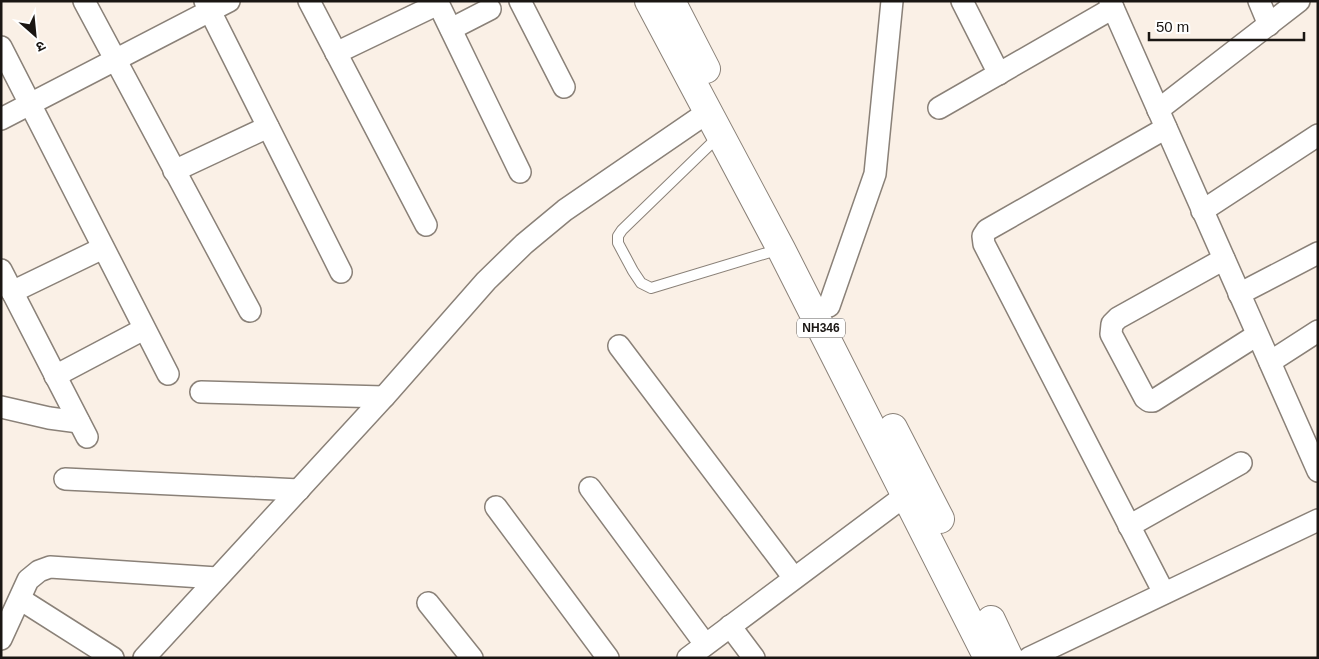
<svg xmlns="http://www.w3.org/2000/svg" width="1319" height="659" font-family="Helvetica,'Noto Sans Devanagari',sans-serif">
	<style>
		.lines { fill: none; stroke-linecap: round; stroke-linejoin: round }
		.lane-casing { stroke: #8a8178; stroke-width: 12 }
		.street-casing { stroke: #8a8178; stroke-width: 24 }
		.highway-casing { stroke: #8a8178; stroke-width: 30 }
		.lane { stroke: #fff; stroke-width: 10 }
		.street { stroke: #fff; stroke-width: 21 }
		.highway { stroke: #fff; stroke-width: 28 }
		.labels { text-anchor: middle; stroke-width: 5; stroke-linejoin: round; paint-order: stroke }
		.shield { fill: #fff; stroke: #5f5c5a; stroke-width: 1 }
		.shield-label { font-size: 12px; font-weight: bold; fill: #1a1613 }
	</style>
	<rect width="100%" height="100%" fill="#faf0e6"/>
	<g class="lines">
		<defs>
			<path id="lane" d="M719,136l-97,94 -4,6v7l15,28 8,12 10,5 129,-39"/>
			<g id="street">
				<path d="M84,1l166,310"/>
				<path d="M205,1l136,271"/>
				<path d="M309,1l117,224"/>
				<path d="M437,1l83,171"/>
				<path d="M520,1l44,86"/>
				<path d="M962,1l37,73"/>
				<path d="M1110,1l208,470"/>
				<path d="M1259,1l10,24"/>
				<path d="M451,29l39,-20"/>
				<path d="M1,47l167,327"/>
				<path d="M336,53l102,-49"/>
				<path d="M939,108l174,-100"/>
				<path d="M1158,110l141,-109"/>
				<path d="M1,119l228,-118"/>
				<path d="M174,171l94,-44"/>
				<path d="M1202,211l116,-76"/>
				<path d="M1224,259l-106,59 -6,6 -1,10 34,64 4,3h4l104,-66"/>
				<path d="M1,270l86,167"/>
				<path d="M12,292l91,-44"/>
				<path d="M1239,294l79,-41"/>
				<path d="M829,306l46,-132 17,-173"/>
				<path d="M619,346l175,232"/>
				<path d="M1270,362l48,-31"/>
				<path d="M55,376l89,-47"/>
				<path d="M201,392l183,5"/>
				<path d="M1,407l48,11 30,4"/>
				<path d="M65,479l234,11"/>
				<path d="M590,488l115,156"/>
				<path d="M496,507l112,151"/>
				<path d="M1129,526l112,-63"/>
				<path d="M1164,593l-180,-349 -1,-8 4,-6 179,-102"/>
				<path d="M20,599l93,59"/>
				<path d="M428,603l44,55"/>
				<path d="M730,626l24,32"/>
				<path d="M1,639l27,-59 11,-9 11,-4 167,11"/>
				<path d="M144,658l240,-261 102,-116 38,-37 41,-34 143,-98"/>
				<path d="M688,658l218,-163"/>
				<path d="M1029,658l289,-138"/>
			</g>
			<g id="highway">
				<path d="M649,1l132,248 207,409"/>
				<path d="M671,1l35,68"/>
				<path d="M893,428l47,91"/>
				<path d="M991,620l18,38"/>
			</g>
		</defs>
		<use href="#lane" class="lane-casing"/>
		<use href="#street" class="street-casing"/>
		<use href="#highway" class="highway-casing"/>
		<use href="#lane" class="lane"/>
		<use href="#street" class="street"/>
		<use href="#highway" class="highway"/>
	</g>
	<g class="labels">
		<rect class="shield" x="797" y="318.5" width="48" height="19" rx="4"/>
		<g class="shield-label">
			<text x="821" y="332">NH346</text>
		</g>
	</g>
	<rect width="1319" height="659" fill="none" stroke="#1a1613" stroke-width="5"/>
	<g transform="translate(35 35) rotate(153)" stroke="#ffffff" stroke-width="4" paint-order="stroke">
	<path d="M0-4L9 19L0 12L-9 19Z" fill="#1a1613"/>
	<text y="-8" font-size="14" font-weight="bold" text-anchor="middle" fill="#1a1613">उ</text>
	</g>
	<path d="M1149 32v8h155v-8" fill="none" stroke="#1a1613" stroke-width="2.5"/>
	<text x="1156" y="32" font-size="15" fill="#1a1613" stroke="#ffffff" stroke-width="4" paint-order="stroke">50 m</text>
</svg>
